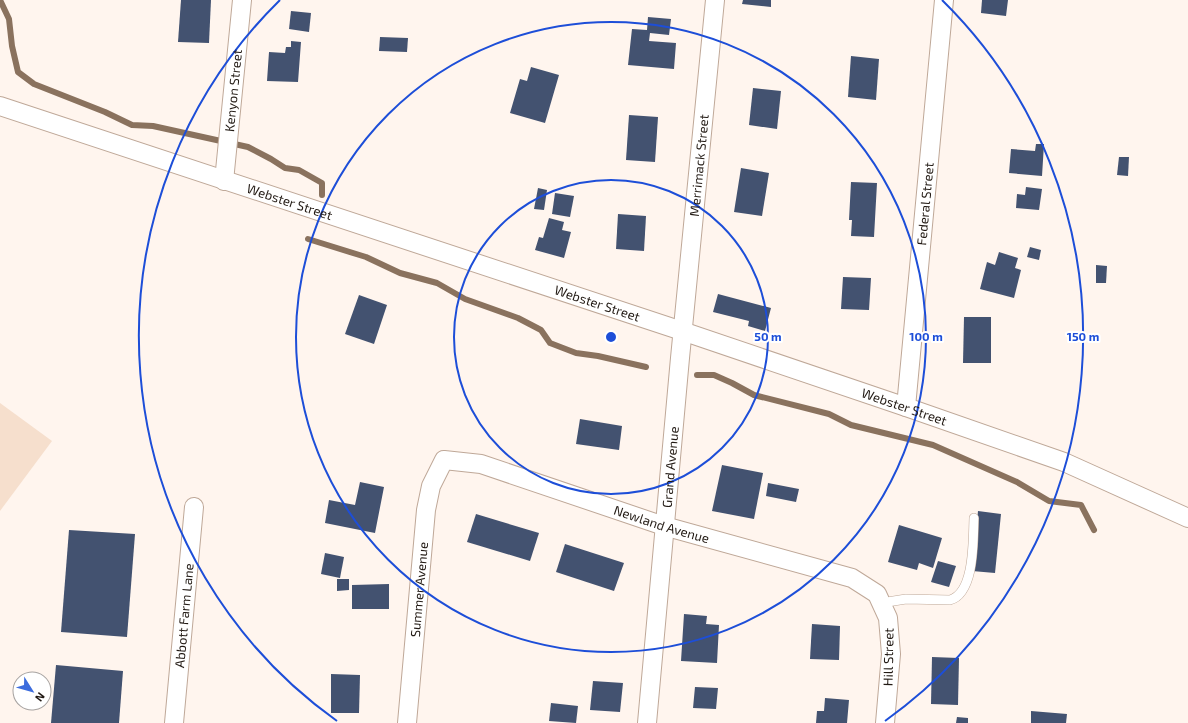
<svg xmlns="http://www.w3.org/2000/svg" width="1188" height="723" font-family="'Exo 2',sans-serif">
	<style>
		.green { fill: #f6dfcd }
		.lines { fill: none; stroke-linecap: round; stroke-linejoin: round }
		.stream { stroke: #8a725e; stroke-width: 6 }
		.building { fill: #435270 }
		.service-casing { stroke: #bfa898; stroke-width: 10 }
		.minor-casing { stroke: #bfa898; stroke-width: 20 }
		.service { stroke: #fff; stroke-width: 9 }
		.minor { stroke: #fff; stroke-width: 18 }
		.ring { fill: none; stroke: #1d4ed8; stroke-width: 2 }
		.labels { text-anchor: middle; stroke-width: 4; stroke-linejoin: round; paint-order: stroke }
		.street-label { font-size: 13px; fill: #221a14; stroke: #fff }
		.centre { fill: #1d4ed8; stroke: #fff; stroke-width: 2 }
		.ring-label { font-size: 12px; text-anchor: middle; font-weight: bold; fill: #1d4ed8; stroke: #fff; stroke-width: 4; stroke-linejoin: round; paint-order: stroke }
	</style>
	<rect width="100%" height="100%" fill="#fff5ee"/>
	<path class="green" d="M0,403l52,38 -52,70z"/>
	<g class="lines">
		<g class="stream">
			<path d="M0,0l9,19 3,27 6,26 16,12 71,28 27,13 21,1 95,21 23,12 14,9 14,2 23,13v12"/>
			<path d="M308,239l58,18 34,16 37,10 28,16 53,19 23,12 9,13 26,10 22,3 48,11"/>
			<path d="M697,375h17l18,8 22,12 75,19 22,11 82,20 84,37 32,19 32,4 13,25"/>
		</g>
	</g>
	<g class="building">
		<path d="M181,0h30l-2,43 -31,-1z"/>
		<path d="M743,0h28v7l-29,-3z"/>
		<path d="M982,0h26l-2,16 -25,-3z"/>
		<path d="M291,11l20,2 -2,19 -20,-3z"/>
		<path d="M648,17l23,2 -2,16 -19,-2 -1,8 27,2 -2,26 -46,-4 4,-36 15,1z"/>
		<path d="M380,37l28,1 -1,14 -28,-1z"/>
		<path d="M291,41l10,1 -3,40 -31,-1 2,-29 16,1 1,-6h5z"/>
		<path d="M851,56l28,3 -3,41 -28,-3z"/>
		<path d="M531,67l28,8 -14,48 -35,-10 10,-34 7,2z"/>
		<path d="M753,88l28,3 -4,38 -28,-4z"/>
		<path d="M629,115l29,2 -3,45 -29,-2z"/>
		<path d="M1036,144h8l-2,32 -33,-3 2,-24 24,2z"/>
		<path d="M1119,157h10l-1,19 -11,-1z"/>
		<path d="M741,168l28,5 -7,43 -28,-4z"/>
		<path d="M851,182l26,1 -3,54 -23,-1 1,-16h-3z"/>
		<path d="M1026,187l16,2 -3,21 -23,-2 1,-14 8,1z"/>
		<path d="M538,188l9,2 -3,20 -10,-1z"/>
		<path d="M555,193l19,3 -4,21 -18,-3z"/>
		<path d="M618,214l28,2 -2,35 -28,-2z"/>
		<path d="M549,218l15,4 -2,8 9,2 -7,26 -29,-8 4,-13 4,1z"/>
		<path d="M1030,247l11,3 -2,10 -12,-3z"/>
		<path d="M999,252l19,6 -3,10 6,2 -7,28 -34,-9 7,-27 8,3z"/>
		<path d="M1096,265l11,1 -1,17h-10z"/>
		<path d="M843,277l28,1 -2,32 -28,-1z"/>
		<path d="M718,294l53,14 -6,23 -17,-5 1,-5 -36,-9z"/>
		<path d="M359,295l28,10 -13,39 -29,-10z"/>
		<path d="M964,317h27v46h-28z"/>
		<path d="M580,419l42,7 -3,24 -43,-6z"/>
		<path d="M722,465l41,8 -9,46 -42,-8z"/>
		<path d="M360,482l24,5 -9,46 -50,-10 4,-23 26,5z"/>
		<path d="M768,483l31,6 -3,13 -30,-6z"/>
		<path d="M978,511l23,3 -6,59 -23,-2z"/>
		<path d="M476,514l63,19 -9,28 -63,-19z"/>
		<path d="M899,525l43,13 -9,30 -14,-5 -2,7 -29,-8z"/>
		<path d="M69,530l66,4 -8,103 -66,-5z"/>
		<path d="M565,544l59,19 -10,28 -58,-19z"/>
		<path d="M325,553l19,4 -4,21 -19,-4z"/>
		<path d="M938,561l18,5 -7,21 -18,-5z"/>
		<path d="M337,579h12v11l-12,1z"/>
		<path d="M389,584v25h-37v-24z"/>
		<path d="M684,614l23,2 -1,8 13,1 -2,38 -36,-2z"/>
		<path d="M812,624l28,2 -1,34 -29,-1z"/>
		<path d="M932,657l27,1 -1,47 -27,-1z"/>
		<path d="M56,665l67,6 -4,52h-68z"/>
		<path d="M331,674l29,1 -1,38h-28z"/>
		<path d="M593,681l30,2 -3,29 -30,-2z"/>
		<path d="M695,687l23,1 -2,21 -23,-1z"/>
		<path d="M825,698l24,2 -2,23h-31l1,-12h7z"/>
		<path d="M551,703l27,3 -2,17 -27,-2z"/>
		<path d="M1031,711l36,3 -1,9h-35z"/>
		<path d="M957,717l11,1v5h-12z"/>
	</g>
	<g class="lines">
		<defs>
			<path id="service" d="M881,603l25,-4 44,1c25,-7 23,-60 24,-82"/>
			<g id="minor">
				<path id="s1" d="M0,106l682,225 224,76 158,55 124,56"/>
				<path id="s2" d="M224,181l18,-181"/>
				<path id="s3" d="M906,407l38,-407"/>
				<path id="s4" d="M174,723l20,-216"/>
				<path id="s5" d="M407,723l19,-213 5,-24 13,-26 37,4 183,62 188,52 25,16 11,24 3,36 -6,69"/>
				<path id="s6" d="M647,723l33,-365 35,-358"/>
			</g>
		</defs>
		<use href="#service" class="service-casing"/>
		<use href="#minor" class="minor-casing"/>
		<use href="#service" class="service"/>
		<use href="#minor" class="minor"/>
	</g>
	<g class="ring">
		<circle cx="611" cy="337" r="157"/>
		<circle cx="611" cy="337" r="315"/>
		<path d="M337 721A472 472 0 0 1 280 0M942 0A472 472 0 0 1 885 721"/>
	</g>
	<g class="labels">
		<g class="street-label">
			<text dy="5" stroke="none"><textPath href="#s2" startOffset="91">Kenyon Street</textPath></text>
			<text dy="5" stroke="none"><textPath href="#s6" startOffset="560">Merrimack Street</textPath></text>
			<text dy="5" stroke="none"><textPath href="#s1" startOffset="305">Webster Street</textPath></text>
			<text dy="5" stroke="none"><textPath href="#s3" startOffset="204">Federal Street</textPath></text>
			<text dy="5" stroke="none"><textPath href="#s1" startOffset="629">Webster Street</textPath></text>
			<text dy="5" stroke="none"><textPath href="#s1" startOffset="953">Webster Street</textPath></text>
			<text dy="5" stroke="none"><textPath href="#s6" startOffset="257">Grand Avenue</textPath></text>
			<text dy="5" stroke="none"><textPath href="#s5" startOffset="495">Newland Avenue</textPath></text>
			<text dy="5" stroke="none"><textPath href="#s5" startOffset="134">Summer Avenue</textPath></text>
			<text dy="5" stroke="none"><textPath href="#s4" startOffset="108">Abbott Farm Lane</textPath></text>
			<text transform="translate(888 657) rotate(-89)" y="5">Hill Street</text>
		</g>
	</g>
	<circle cx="611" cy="337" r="6" class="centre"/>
	<g class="ring-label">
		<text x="768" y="341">50 m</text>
		<text x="926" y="341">100 m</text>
		<text x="1083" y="341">150 m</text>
	</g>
	<g transform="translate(32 691) rotate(127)"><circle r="19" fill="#ffffff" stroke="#a7a3a1"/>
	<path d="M0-3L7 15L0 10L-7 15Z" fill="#3c6cdd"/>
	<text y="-6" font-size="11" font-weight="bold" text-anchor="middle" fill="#221a14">N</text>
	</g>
</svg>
